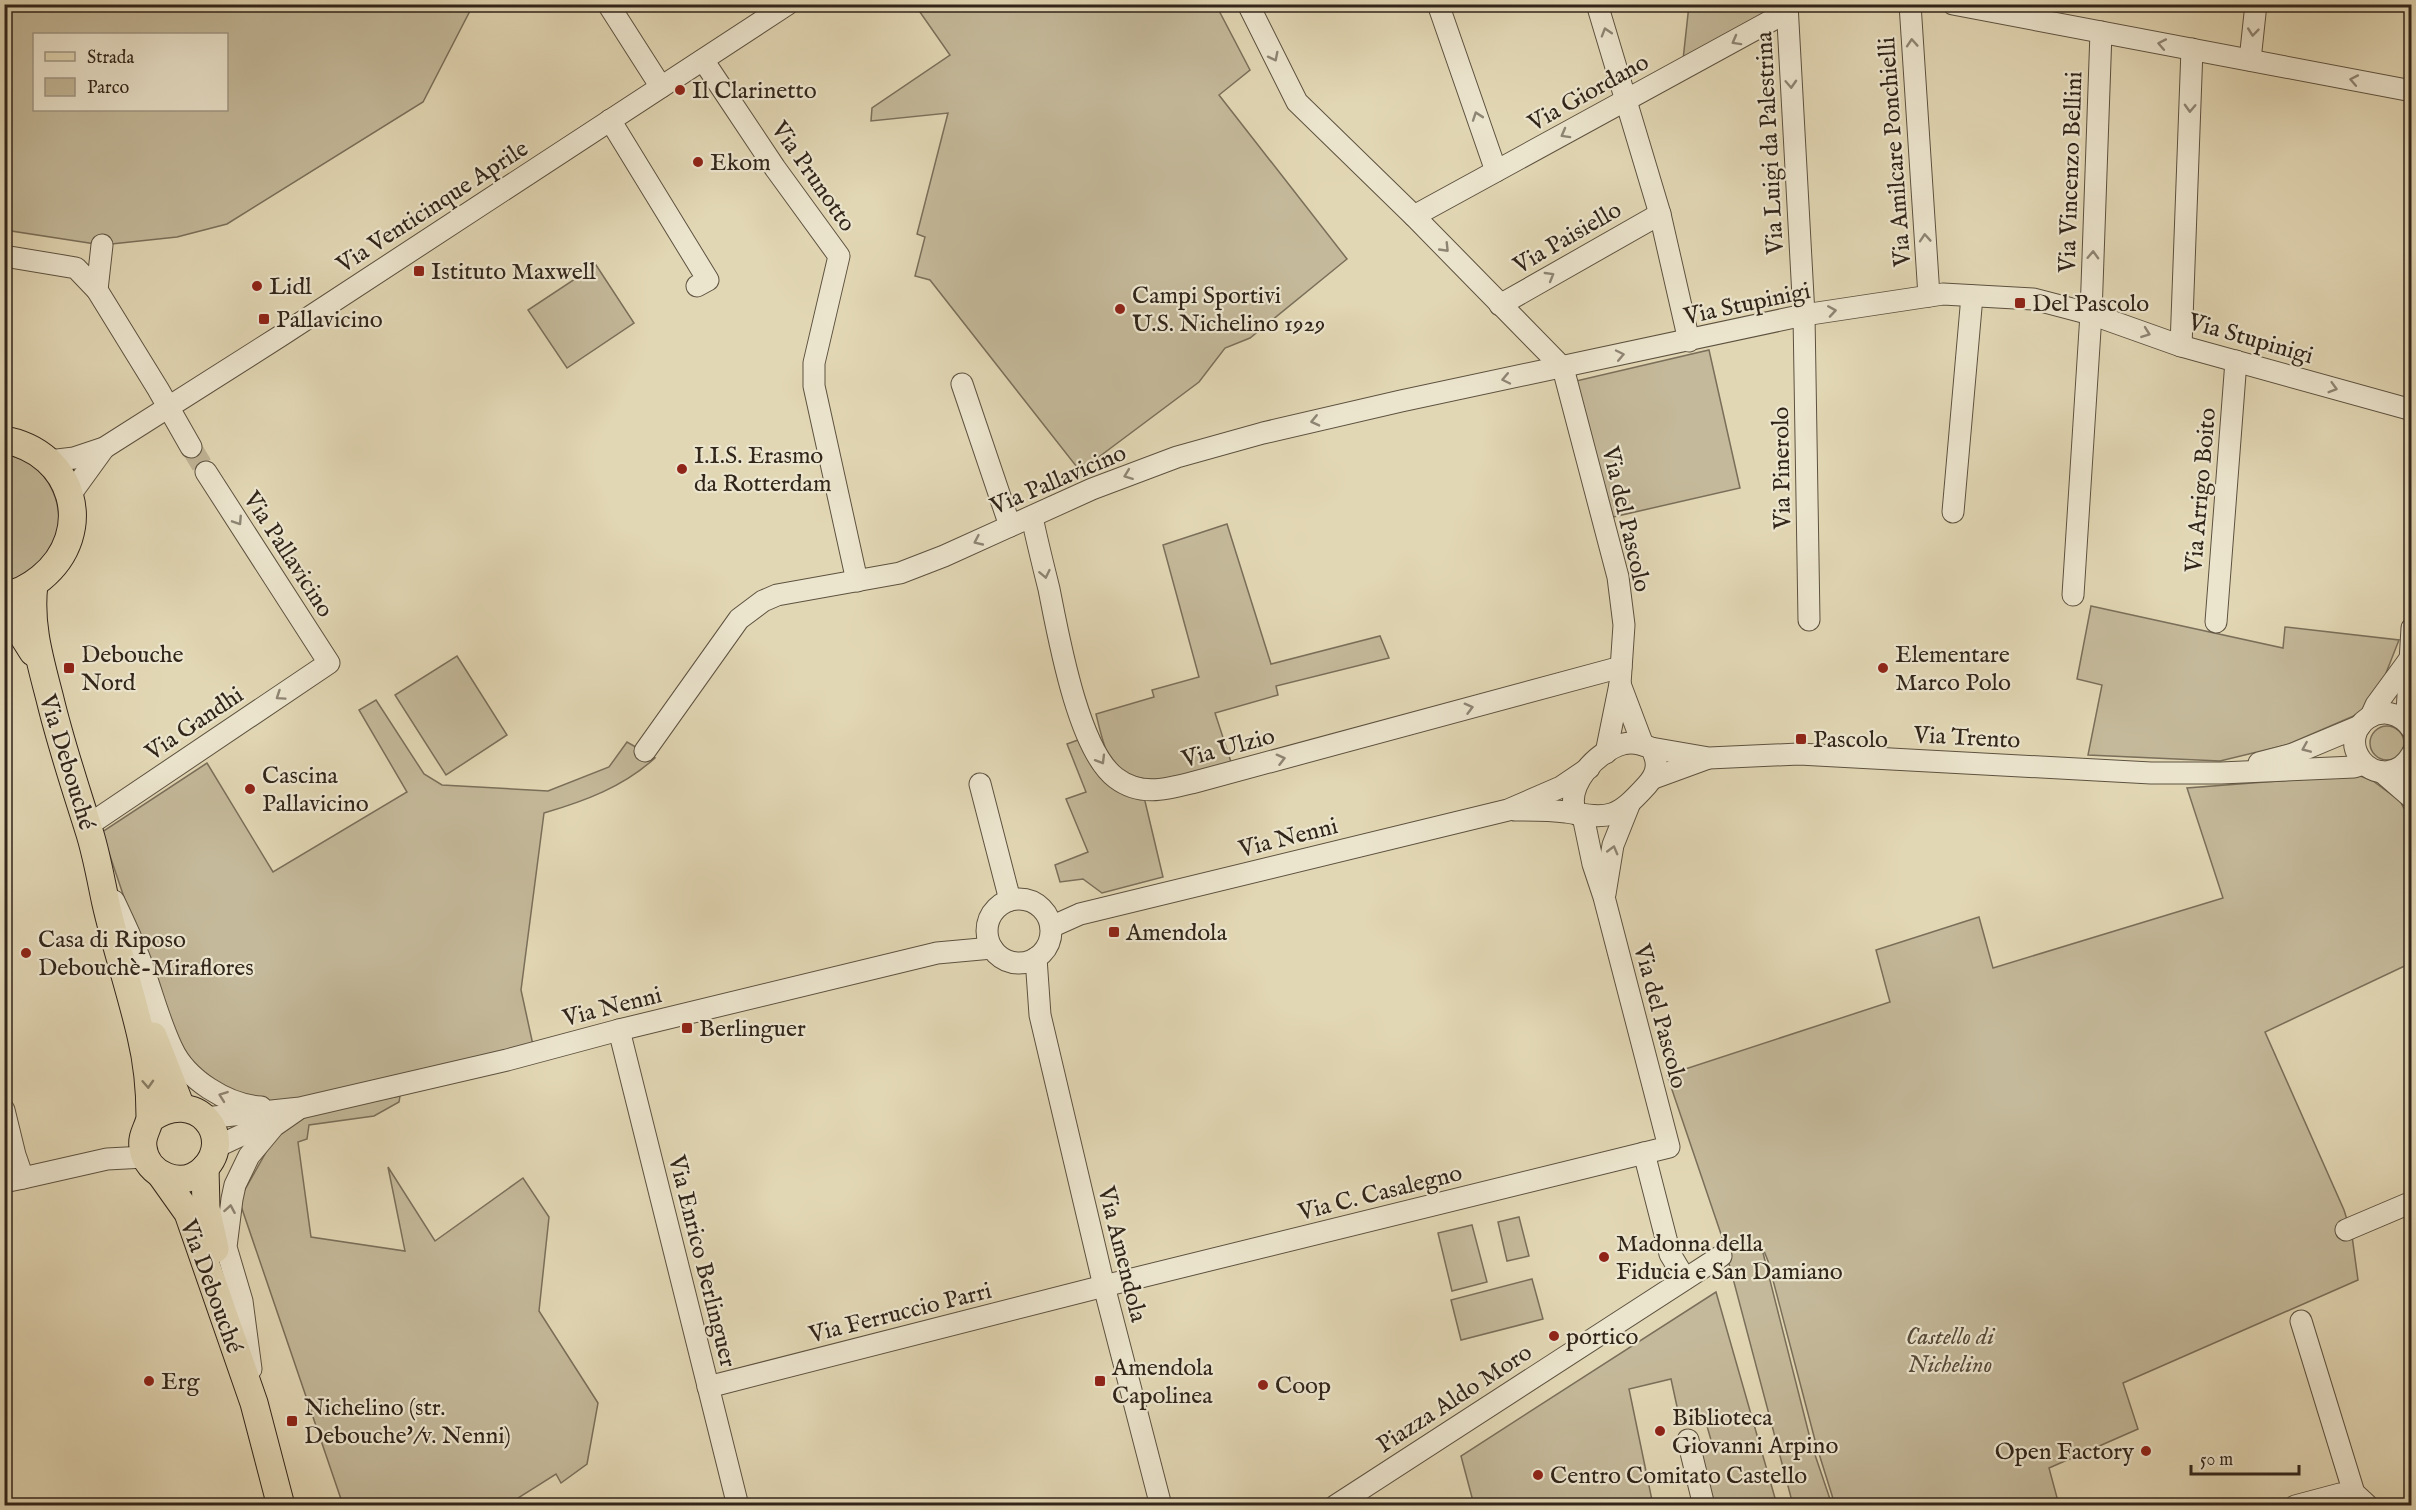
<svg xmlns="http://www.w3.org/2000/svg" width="2416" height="1510" font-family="'IM FELL English',serif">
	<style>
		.green { fill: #c4b99a; stroke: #7a6f5a; stroke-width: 1.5; fill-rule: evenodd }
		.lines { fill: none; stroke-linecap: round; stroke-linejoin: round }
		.minor-tunnel { stroke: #bfb395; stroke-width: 21; stroke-dasharray: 21 10; stroke-linecap: butt }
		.minor-casing { stroke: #5d5240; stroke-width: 23 }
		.major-casing { stroke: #31251a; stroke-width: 29 }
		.minor { stroke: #ece5ce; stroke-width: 21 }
		.major { stroke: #e2d7b4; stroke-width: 27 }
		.oneway { stroke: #8e8574 }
		.oneway2 { stroke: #8a7e67 }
		.poi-dot { fill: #8f2418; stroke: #ece5ce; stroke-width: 2 }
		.labels { text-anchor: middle; stroke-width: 4.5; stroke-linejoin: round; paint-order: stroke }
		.poi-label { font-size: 24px; fill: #31251a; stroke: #ece5ce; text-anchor: start }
		.street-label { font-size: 24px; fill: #31251a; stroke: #ece5ce }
		.park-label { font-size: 24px; font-style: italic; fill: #564a3a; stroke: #ece5ce }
	</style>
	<rect width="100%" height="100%" fill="#e2d7b4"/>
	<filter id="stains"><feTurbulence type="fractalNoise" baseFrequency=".00333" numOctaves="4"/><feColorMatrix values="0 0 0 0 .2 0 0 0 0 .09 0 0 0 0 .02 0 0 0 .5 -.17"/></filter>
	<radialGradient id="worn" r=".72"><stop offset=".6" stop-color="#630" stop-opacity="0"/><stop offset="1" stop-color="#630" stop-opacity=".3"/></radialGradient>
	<g class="green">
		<path d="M4,5h469l-50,97 -196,122 -50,13 -75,8 -97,-15zM34,34h192v76h-192z"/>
		<path d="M915,5h301l34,65 -31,25 128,164 -97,79 -25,10 -26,34 -119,89 -150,-191 -15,-4 10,-39 -8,-3 31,-121 -77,8 1,-13 78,-53z"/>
		<path d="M1689,5h84l1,9 -91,46z"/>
		<path d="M596,265l38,58 -67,45 -39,-58z"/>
		<path d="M1709,350l31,138 -127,29 -37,-136z"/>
		<path d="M4,455c52,4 72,73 38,108 -10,11 -24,15 -37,19z"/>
		<path d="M1227,524l44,140 109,-28 9,22 -113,28 2,9 -63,18 16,49c-38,10 -87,34 -119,0 -7,-8 -13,-36 -16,-48l58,-17 -2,-7 47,-13 -36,-132z"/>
		<path d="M2091,606l192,42 2,-21 114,13 -24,61 -19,14 -70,30 -66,16 -132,-6 14,-70 -25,-6z"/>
		<path d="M457,656l50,79 -61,40 -51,-80z"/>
		<path d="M376,700l48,74 18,11 106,6 61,-24 18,-25 28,16c-32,29 -70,43 -111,55l-23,177 12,55 -234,56 -27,2 -26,-4 -48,-26 -33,-54 -63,-187 105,-69 66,109 134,-80 -48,-82z"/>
		<circle cx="2387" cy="743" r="17"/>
		<path d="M1078,740l14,27 52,30 19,80 -61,16 -19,-14 -23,3 -5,-17 33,-13 -22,-53 20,-7 -19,-48z"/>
		<path d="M2358,775l15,6 27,20 11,21v141l-146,69 79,178 8,26 6,44 -235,103 15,46 -89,39 10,37h-224l-19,-61 -48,-183 -8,-20 52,205 20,59h-39l-71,-268 -55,-162 223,-73 -14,-52 103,-33 14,51 230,-70 -36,-110z"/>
		<path d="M400,1096l-1,6 -25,14 -65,9 -2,14 -9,3 13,95 94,14 -17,-84 47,74 88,-63 26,39 -10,94 59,92 -11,61 -26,19 -5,-9 -49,31h-164l-104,-305 34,-60 33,-27z"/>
		<path d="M1519,1217l10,39 -22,5 -9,-39z"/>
		<path d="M1472,1225l15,57 -35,9 -14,-58z"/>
		<path d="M1532,1279l11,40 -82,21 -10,-40z"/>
		<path d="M1716,1292l61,213h-64l-13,-53 13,-5 -8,-28 -24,6 -10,-46 -42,10 24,116h-179l-13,-49z"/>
	</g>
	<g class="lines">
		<path class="minor-tunnel" d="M191,447l15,25"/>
		<defs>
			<g id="minor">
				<path d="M608,4l53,83"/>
				<path d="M1248,4l49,98 117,114 149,152"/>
				<path d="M1438,4l58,167"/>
				<path d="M1597,4l63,210 29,127"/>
				<path d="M1787,4l17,311 5,305"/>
				<path d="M1910,4l19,292"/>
				<path d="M1953,4l459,87"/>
				<path d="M703,60l72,108 64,88 -25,107v23l43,195"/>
				<path d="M2250,60l6,-56"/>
				<path d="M610,120l98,160 -11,6"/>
				<path d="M1414,216l373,-204"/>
				<path d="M4,256l72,12 21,22 61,99 33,58"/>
				<path d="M97,290l5,-45"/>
				<path d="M1500,305l160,-91"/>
				<path d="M2181,346l11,-297"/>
				<path d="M1563,368l55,209 6,48 -4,59 -14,69"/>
				<path d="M962,384l48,142"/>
				<path d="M49,461l25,-3 30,-10 178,-113 506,-331"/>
				<path d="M70,495l34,-47"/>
				<path d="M1953,512l19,-216"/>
				<path d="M1032,517c5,24 11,48 17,72 9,45 29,161 67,189 25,19 51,11 79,4l426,-115"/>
				<path d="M2073,595l18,-281 10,-282"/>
				<path d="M2216,622l20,-261"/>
				<path d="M1620,684l23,61"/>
				<path d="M2371,716l5,-11 33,-45"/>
				<path d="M2411,728l-4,-16 5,-84"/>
				<path d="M2412,729c-26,-37 -75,-2 -51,31 6,8 15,12 25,12 12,-1 20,-7 26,-18"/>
				<path d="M1651,748l58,10 90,-4 352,19h70l133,-6 10,-3"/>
				<path d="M645,751l94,-132 24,-18 14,-6 123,-22 44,-17 148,-67 85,-32 86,-24 138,-32 403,-86 139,-21 90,5 58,15 90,32 231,64"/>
				<path d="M2259,763l34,-9 67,-28"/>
				<path d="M2382,772l30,26"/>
				<path d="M1654,778l52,-19"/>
				<path d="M980,784l30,116"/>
				<path d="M1515,810c17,0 35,0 51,2 45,7 50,7 81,-27 11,-12 12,-23 4,-37 -9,-4 -18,-7 -28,-4 -26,7 -59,42 -47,70"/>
				<path d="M87,826l242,-163 -123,-191"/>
				<path d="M1605,894l8,-49 16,-40"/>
				<circle cx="1019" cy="931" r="32"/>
				<path d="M114,901c10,21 20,42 28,64 10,27 17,56 30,83 14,31 55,57 89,59"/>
				<path d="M1051,927l29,-13 428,-104 53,-23 28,-19"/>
				<path d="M1036,958l4,57 64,271 57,220"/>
				<path d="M619,1030l119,476"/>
				<path d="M4,1110l11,45 8,23 84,-19 38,-2"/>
				<path d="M205,1118l95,-10 207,-48 112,-30 318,-77 55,-5"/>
				<path d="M216,1147l62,-29"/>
				<path d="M1644,1153l26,101 15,25"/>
				<path d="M4,1182l19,-4"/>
				<path d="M2346,1230l66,-28"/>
				<path d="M2301,1321l53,172 14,13"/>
				<path d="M251,1369l-9,-68 -16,-54 6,-48 3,-14 14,-29 25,-30 23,-16"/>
				<path d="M708,1387l396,-101 565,-139 -65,-250 -11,-33 -10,-48"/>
				<path d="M1688,1440l16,66"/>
				<path d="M1335,1506l386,-250"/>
				<path d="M2295,1506l45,-12 14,-1"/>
			</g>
			<g id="major">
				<path d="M4,440c70,12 93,92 37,138 -10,8 -22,16 -37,17"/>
				<path d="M34,584c-5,41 6,76 16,115 11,46 26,90 40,135 7,23 11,47 16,70 10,44 25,88 35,132 6,25 9,54 9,81 -1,10 -9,18 -7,30 3,29 40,43 61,22 32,-32 -8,-83 -54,-50"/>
				<path d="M4,606l29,46"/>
				<path d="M153,1036l28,71"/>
				<path d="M205,1168l1,40 9,41"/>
				<path d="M161,1175l27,38 66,190 27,103"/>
			</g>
		</defs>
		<use href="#minor" class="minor-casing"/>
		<use href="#major" class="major-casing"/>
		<use href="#minor" class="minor"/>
		<use href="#major" class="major"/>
	</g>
	<defs><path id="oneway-chevron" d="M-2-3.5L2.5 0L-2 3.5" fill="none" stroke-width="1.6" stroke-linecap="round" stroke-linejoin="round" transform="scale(1.5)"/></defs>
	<g class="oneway">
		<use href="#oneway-chevron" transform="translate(1606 32) rotate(-107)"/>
		<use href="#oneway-chevron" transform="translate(2253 32) rotate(96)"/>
		<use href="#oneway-chevron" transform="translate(1736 41) rotate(151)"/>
		<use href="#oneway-chevron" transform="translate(1912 43) rotate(-94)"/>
		<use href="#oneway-chevron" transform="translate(2162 44) rotate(-169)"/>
		<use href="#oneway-chevron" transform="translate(1274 57) rotate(63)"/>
		<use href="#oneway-chevron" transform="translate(2354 80) rotate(-169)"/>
		<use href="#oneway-chevron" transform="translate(1791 84) rotate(87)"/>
		<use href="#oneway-chevron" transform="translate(2190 108) rotate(92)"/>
		<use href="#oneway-chevron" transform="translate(1477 116) rotate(-109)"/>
		<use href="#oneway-chevron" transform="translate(1565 134) rotate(151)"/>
		<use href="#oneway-chevron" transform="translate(1925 238) rotate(-94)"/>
		<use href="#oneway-chevron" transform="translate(1445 248) rotate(46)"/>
		<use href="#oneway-chevron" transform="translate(2093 255) rotate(-88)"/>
		<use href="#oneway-chevron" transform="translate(1550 276) rotate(-30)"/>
		<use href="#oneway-chevron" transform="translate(1832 311) rotate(-9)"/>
		<use href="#oneway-chevron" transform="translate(2146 333) rotate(20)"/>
		<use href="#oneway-chevron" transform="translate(1620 355) rotate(-12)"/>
		<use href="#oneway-chevron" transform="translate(1506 379) rotate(168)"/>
		<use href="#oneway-chevron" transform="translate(2333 388) rotate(16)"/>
		<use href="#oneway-chevron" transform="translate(1315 421) rotate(167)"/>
		<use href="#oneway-chevron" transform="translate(1128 475) rotate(159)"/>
		<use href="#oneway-chevron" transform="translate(238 521) rotate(57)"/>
		<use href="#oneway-chevron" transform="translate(978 541) rotate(155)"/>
		<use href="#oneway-chevron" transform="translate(1045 574) rotate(78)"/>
		<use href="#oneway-chevron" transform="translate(280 696) rotate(146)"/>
		<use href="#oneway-chevron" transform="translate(1469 708) rotate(-15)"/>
		<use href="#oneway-chevron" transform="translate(2306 748) rotate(157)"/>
		<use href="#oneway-chevron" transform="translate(1281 759) rotate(-15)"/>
		<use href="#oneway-chevron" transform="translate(1101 760) rotate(59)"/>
		<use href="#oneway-chevron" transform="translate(1613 850) rotate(-75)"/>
		<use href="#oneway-chevron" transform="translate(223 1096) rotate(-160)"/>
		<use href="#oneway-chevron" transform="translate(230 1209) rotate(-80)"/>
	</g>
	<use class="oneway2" href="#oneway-chevron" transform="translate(148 1084) rotate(87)"/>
	<g class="poi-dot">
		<circle cx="680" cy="90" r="6"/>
		<circle cx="698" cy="162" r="6"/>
		<rect x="413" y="265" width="12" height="12" rx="3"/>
		<circle cx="257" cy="286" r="6"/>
		<rect x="2014" y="297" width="12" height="12" rx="3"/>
		<circle cx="1120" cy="309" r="6"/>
		<rect x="258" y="313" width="12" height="12" rx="3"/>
		<circle cx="682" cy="469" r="6"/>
		<rect x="63" y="662" width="12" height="12" rx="3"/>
		<circle cx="1883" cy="668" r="6"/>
		<rect x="1795" y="733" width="12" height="12" rx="3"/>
		<circle cx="250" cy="789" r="6"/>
		<rect x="1108" y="926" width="12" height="12" rx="3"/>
		<circle cx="26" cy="953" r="6"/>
		<rect x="681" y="1022" width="12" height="12" rx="3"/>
		<circle cx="1604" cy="1257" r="6"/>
		<circle cx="1554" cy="1336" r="6"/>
		<circle cx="149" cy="1381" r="6"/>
		<rect x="1094" y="1375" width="12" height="12" rx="3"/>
		<circle cx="1263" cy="1385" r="6"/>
		<rect x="286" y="1415" width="12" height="12" rx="3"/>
		<circle cx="1660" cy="1431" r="6"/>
		<circle cx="2146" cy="1451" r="6"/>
		<circle cx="1538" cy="1475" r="6"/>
	</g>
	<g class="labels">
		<g class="poi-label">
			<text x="692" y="98">Il Clarinetto</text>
			<text x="710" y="170">Ekom</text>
			<text x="431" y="279">Istituto Maxwell</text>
			<text x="269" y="294">Lidl</text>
			<text x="1132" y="303">Campi Sportivi<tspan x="1132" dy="28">U.S. Nichelino 1929</tspan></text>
			<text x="2032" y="311">Del Pascolo</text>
			<text x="276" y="327">Pallavicino</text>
			<text x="694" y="463">I.I.S. Erasmo<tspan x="694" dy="28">da Rotterdam</tspan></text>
			<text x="81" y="662">Debouche<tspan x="81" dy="28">Nord</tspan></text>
			<text x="1895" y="662">Elementare<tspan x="1895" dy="28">Marco Polo</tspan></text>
			<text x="1813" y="747">Pascolo</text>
			<text x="262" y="783">Cascina<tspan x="262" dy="28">Pallavicino</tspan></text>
			<text x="1126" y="940">Amendola</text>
			<text x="38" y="947">Casa di Riposo<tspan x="38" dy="28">Debouchè-Miraflores</tspan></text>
			<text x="699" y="1036">Berlinguer</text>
			<text x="1616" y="1251">Madonna della<tspan x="1616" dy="28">Fiducia e San Damiano</tspan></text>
			<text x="1566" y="1344">portico</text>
			<text x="1112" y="1375">Amendola<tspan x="1112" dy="28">Capolinea</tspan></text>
			<text x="161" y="1389">Erg</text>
			<text x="1275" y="1393">Coop</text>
			<text x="304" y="1415">Nichelino (str.<tspan x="304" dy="28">Debouche'/v. Nenni)</tspan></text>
			<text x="1672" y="1425">Biblioteca<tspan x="1672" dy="28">Giovanni Arpino</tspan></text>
			<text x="2134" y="1459" text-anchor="end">Open Factory</text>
			<text x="1550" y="1483">Centro Comitato Castello</text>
		</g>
		<g class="street-label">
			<text transform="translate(1588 92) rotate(-29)" y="8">Via Giordano</text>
			<text transform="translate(1769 143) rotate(-93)" y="8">Via Luigi da Palestrina</text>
			<text transform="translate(1894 152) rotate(-94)" y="8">Via Amilcare Ponchielli</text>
			<text transform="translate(2070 172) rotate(-88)" y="8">Via Vincenzo Bellini</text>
			<text transform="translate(814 176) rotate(55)" y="8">Via Prunotto</text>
			<text transform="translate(432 206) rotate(-33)" y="8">Via Venticinque Aprile</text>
			<text transform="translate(1567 237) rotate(-30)" y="8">Via Paisiello</text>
			<text transform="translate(1747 303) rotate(-12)" y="8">Via Stupinigi</text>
			<text transform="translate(2251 338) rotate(16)" y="8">Via Stupinigi</text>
			<text transform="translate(1781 468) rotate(-91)" y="8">Via Pinerolo</text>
			<text transform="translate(1058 479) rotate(-23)" y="8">Via Pallavicino</text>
			<text transform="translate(2200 490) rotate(-85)" y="8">Via Arrigo Boito</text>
			<text transform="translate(1627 519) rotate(77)" y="8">Via del Pascolo</text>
			<text transform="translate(289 554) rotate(57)" y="8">Via Pallavicino</text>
			<text transform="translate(194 723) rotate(-34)" y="8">Via Gandhi</text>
			<text transform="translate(1967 737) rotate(3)" y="8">Via Trento</text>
			<text transform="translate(1228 747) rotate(-15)" y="8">Via Ulzio</text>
			<text transform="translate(68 762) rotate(73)" y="8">Via Debouché</text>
			<text transform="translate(1288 837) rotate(-14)" y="8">Via Nenni</text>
			<text transform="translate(612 1006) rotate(-14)" y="8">Via Nenni</text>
			<text transform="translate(1661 1016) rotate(75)" y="8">Via del Pascolo</text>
			<text transform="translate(1380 1192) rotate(-14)" y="8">Via C. Casalegno</text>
			<text transform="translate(1123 1254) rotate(76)" y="8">Via Amendola</text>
			<text transform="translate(703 1261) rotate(76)" y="8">Via Enrico Berlinguer</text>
			<text transform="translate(212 1286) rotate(70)" y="8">Via Debouché</text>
			<text transform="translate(900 1312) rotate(-14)" y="8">Via Ferruccio Parri</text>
			<text transform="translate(1454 1398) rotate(-33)" y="8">Piazza Aldo Moro</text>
		</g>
		<g class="park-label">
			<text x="1950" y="1344">Castello di<tspan x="1950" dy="28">Nichelino</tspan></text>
		</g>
	</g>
	<rect width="2416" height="1510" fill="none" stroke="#e2d7b4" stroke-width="24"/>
	<rect x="6" y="6" width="2404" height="1498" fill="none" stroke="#31251a" stroke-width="3"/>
	<rect x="12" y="12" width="2392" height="1486" fill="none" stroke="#31251a" stroke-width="1.5"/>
	<rect x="33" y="33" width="195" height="78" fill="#ece5ce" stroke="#a19886" stroke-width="1.5"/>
	<rect x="45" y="52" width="30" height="9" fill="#e2d7b4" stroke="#a19886" stroke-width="1.5"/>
	<text x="87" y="63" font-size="18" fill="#31251a">Strada</text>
	<rect x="45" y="78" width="30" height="18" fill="#c4b99a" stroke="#a19886" stroke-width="1.5"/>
	<text x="87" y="93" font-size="18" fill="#31251a">Parco</text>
	<path d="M2191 1465v9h108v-9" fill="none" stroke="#31251a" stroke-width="3"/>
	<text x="2200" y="1465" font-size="18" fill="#31251a" stroke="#ece5ce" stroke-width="4.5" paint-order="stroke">50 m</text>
	<rect width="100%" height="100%" filter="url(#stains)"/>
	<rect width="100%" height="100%" fill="url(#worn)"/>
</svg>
